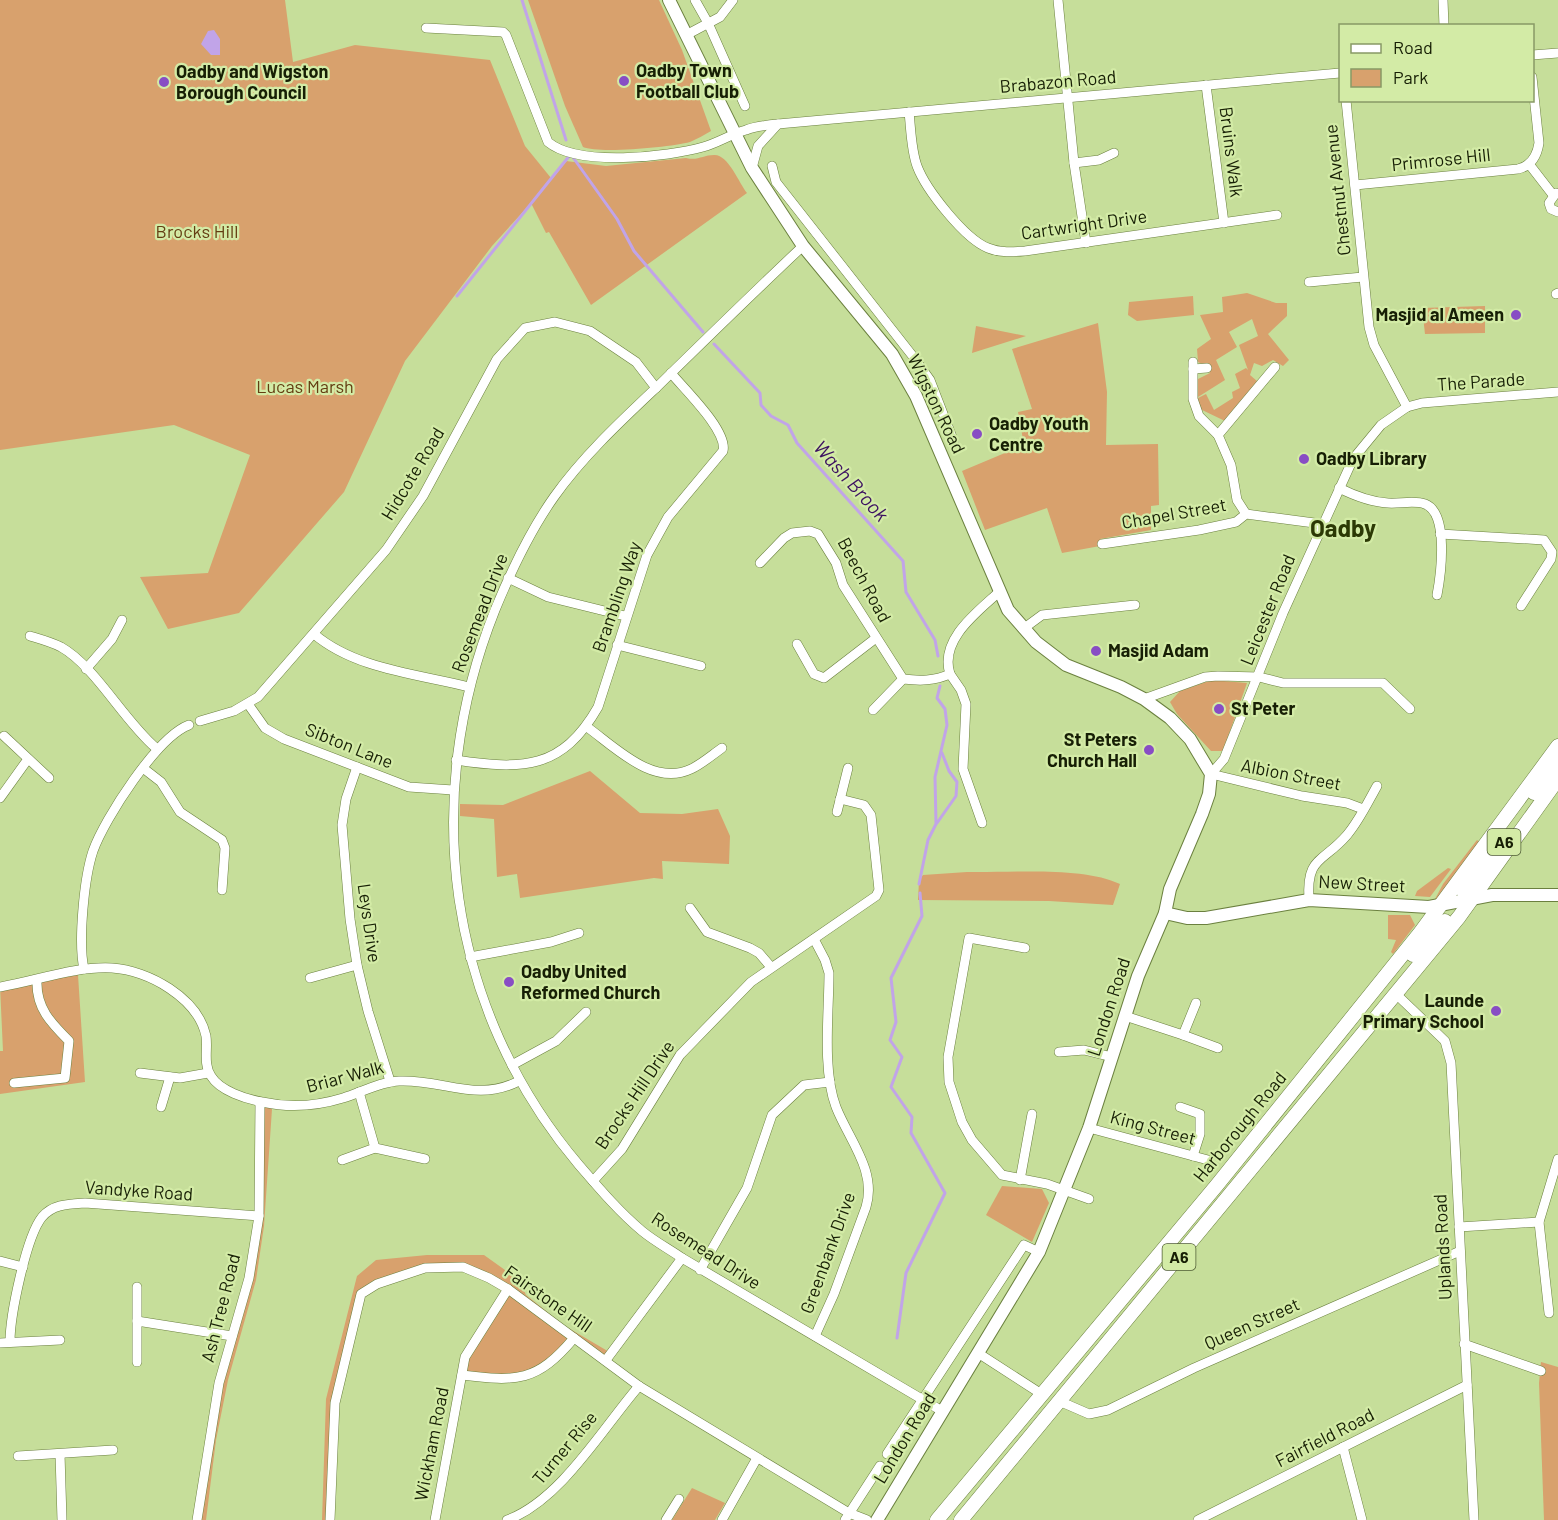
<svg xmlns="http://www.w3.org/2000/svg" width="1558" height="1520" font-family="Barlow,sans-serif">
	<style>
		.green { fill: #d8a16d }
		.water { fill: #c1a4e8 }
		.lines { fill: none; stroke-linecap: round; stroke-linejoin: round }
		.stream { stroke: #c1a4e8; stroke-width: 3 }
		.minor-casing { stroke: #6b803f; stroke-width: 10 }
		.major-casing { stroke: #6b803f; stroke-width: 14 }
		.highway-casing { stroke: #6b803f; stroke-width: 15 }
		.minor { stroke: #fff; stroke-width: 9 }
		.major { stroke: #fff; stroke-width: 12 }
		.highway { stroke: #fff; stroke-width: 14 }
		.poi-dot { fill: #884dc4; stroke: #d3eba6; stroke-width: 2 }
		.labels { text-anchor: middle; stroke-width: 4.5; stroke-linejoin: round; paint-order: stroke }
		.shield { fill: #d3eba6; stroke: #4f5c35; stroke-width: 1.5 }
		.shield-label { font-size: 16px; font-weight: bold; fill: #171f05 }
		.poi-label { font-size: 18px; font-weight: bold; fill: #171f05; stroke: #d3eba6; text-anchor: start }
		.street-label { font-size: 18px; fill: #171f05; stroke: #d3eba6 }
		.park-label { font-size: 18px; fill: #643d12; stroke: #d3eba6 }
		.water-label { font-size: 20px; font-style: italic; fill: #3c1161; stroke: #d3eba6 }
		.district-label { font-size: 24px; font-weight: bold; fill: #2c3905; stroke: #d3eba6 }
	</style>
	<rect width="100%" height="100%" fill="#c6de9a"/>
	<g class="green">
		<path d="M0,0h285l8,62 62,-17 135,15 35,86 26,32 15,-17 40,5 80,-8c12,3 17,-3 28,-3 14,-1 25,28 33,38l-156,112 -42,-73 -3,1 -15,-30 -39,43 -87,115 -61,131 -105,121 -71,16 -28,-52 68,-4 42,-118 -76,-30 -174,25z"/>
		<path d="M528,0h131l23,50 29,81c-7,4 -14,8 -21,11 -18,5 -91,12 -107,5l-18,-41z"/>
		<path d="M1247,293l29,10h11v13l-19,18 21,26 -6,6 -10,-6 -11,6 -8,-3 -4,12 7,6 -15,23 -17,17 -25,-12 -2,-11 8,-4 8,16 19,-12 -1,-6 8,-4 -5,-14 11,-6 2,2 -9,-25 19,-9 -6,-17 -23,13 8,15 -21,13 9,20 -27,17v-18l12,-6 -4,-7 -8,-4 -1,-13 14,-10 -11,-24 23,-3 -1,-15z"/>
		<path d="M1193,296l1,19 -57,6 -9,-6 1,-13z"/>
		<path d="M1485,306v27l-60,1 -3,-26z"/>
		<path d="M1098,323l9,69 -1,53 52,-1 1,61 -8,1v24l-51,9v7l-38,7 -15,-45 -62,22 -23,-59 62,-26 -6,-33 14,-3 -20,-60z"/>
		<path d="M976,326l50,10 -54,17z"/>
		<path d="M1212,680l35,3 -24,68h-12l-34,-37 -7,-12 10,-11z"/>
		<path d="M590,771l50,42 42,1 36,-5 12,27 -1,28 -67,-3 1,18 -9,-1 -134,20 -3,-24 -20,3 -3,-58 -34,-3v-12l43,1z"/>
		<path d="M1477,840l5,4 -40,52 -8,5 9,-17z"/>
		<path d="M1448,868l3,1 -21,28 -15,-1 2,-5z"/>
		<path d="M967,872c44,1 115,-6 153,12l-7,21 -64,-4 -131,-1 1,-19 4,-6z"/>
		<path d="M1388,915h22l5,10 -22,29 -2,-2 5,-12 -8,-1z"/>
		<path d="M78,975l7,107 -85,12v-43h3l-3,-65z"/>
		<path d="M260,1102l12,7 -8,117 -8,54 -28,100 -12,60 -10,80h-9l35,-184 27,-120z"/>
		<path d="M1002,1186l40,3 7,14 -17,39 -46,-27z"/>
		<path d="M427,1255h57l35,25 7,15 39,31 46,27 -5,7 -32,-21 -18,21 -41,18 -53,-3 3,-18 43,-68 -46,-22 -37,1 -64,26 -26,109 -5,117h-8l4,-121 31,-123 19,-16z"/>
		<path d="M1541,1362l17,5v153h-14l-5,-137z"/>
		<path d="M692,1488l33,15 -10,17h-43z"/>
	</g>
	<path class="water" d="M214,30l6,9v16h-9l-10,-11 7,-13z"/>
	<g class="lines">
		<g class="stream">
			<path d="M522,0l44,140"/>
			<path d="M572,156l45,63 17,32 69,81"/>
			<path d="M457,296l113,-141"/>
			<path d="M714,344l46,49 1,12 10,11 17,9 9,18 106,118 3,31 29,48 3,16"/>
			<path d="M937,823l19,-27 1,-14 -8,-11 -7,-18"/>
			<path d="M919,884l9,-44 8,-16 -1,-47 12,-52 -2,-16 -8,-11 3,-12"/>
			<path d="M897,1338l9,-65 39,-80 -34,-60 1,-16 -21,-30 11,-30 -12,-17 6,-18 -5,-44 31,-62 -2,-23"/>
		</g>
		<defs>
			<g id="minor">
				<path d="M695,0l13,23 37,83"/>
				<path d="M1058,0l16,163 12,80"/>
				<path d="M1443,0l1,26"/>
				<path d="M426,28l77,4 3,3 42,107c30,25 119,15 155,5 15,-4 28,-13 43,-17 10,-4 21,-5 32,-6l562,-51"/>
				<path d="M688,34l32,-17 13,-17"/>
				<path d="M1532,55l26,-2"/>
				<path d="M1206,85l18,138"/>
				<path d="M1346,100l23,227 5,18 33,62"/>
				<path d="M909,112c2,18 2,37 8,54 9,24 48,73 71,82 12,5 25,4 37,3l252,-36"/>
				<path d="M1074,163l25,-3 15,-7"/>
				<path d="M1529,164l24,31"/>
				<path d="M772,166l4,16 139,177 15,21 24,62"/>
				<path d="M752,168l6,-22 20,-22"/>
				<path d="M1355,185l163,-16c13,-3 19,-13 21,-26l-7,-66"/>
				<path d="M1556,193l-7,10 2,6 7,3"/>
				<path d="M803,246c-49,46 -97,93 -145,140 -36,34 -75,70 -104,111 -24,34 -43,74 -59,113 -75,188 -49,398 84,555 19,22 40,47 63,66 12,10 27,18 40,27l260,153"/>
				<path d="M1309,282l54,-5"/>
				<path d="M1556,294l2,-1"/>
				<path d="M1193,362v37l6,17 19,19"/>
				<path d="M1193,369l14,-1"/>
				<path d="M1339,488c16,8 31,14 49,15 11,1 27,-3 37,1 24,9 16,70 12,91"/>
				<path d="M1246,514l-9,-14 -6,-35 -13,-30 57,-68"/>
				<path d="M1440,534l104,6 8,12 -1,7 -30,47"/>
				<path d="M1102,544l97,-14 37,-8 10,-8 76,10"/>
				<path d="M760,563l24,-25 8,-5 18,-2 8,3 18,29 7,22 60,94c17,2 31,2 47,-5 -11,-34 27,-62 49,-82"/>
				<path d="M508,578l40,19 77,19"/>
				<path d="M1023,629l19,-14 93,-10"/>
				<path d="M314,634c41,35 103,40 155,53"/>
				<path d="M30,636c10,3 21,6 31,11 34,19 63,74 95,101"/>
				<path d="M797,644l17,30 10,4 52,-40"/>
				<path d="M617,645l84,21"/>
				<path d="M86,669l26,-30 10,-19"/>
				<path d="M950,674l11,16 5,14 -3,65 19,54"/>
				<path d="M1144,699l61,-22 13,-1 41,1 24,6h100l27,26"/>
				<path d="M248,704l17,24 19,11 125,48 44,3"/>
				<path d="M873,710l30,-31"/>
				<path d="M200,721l34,-10 24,-14 128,-147 37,-54 74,-137 28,-31 30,-6 35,9 46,31 20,26"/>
				<path d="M587,727c28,20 66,60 104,42 11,-5 21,-14 31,-21"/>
				<path d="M4,736l45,42"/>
				<path d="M456,760c66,10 106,10 142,-53l49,-152 21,-38 55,-66c5,-20 -38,-61 -52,-78"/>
				<path d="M357,767l-11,32 -4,26 8,94 7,46 11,46 22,70"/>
				<path d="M143,768l18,14 19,30 42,28 3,8 -3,42"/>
				<path d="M0,798l28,-39"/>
				<path d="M1363,809l-16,-6 -45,-7 -91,-22 13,-15 59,-146 70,-154 28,-34 26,-18 15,-4 136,-11"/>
				<path d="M837,812l11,-44"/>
				<path d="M1309,900c-3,-44 14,-37 38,-65 12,-14 21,-33 30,-49"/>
				<path d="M690,908l17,24 43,16 9,5 12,14"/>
				<path d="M814,939l11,21 4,13c0,40 -7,97 7,134 13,33 41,64 30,100l-32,87 -19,42"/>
				<path d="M1025,948l-56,-10 -21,119 1,25 13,40 10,18 30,35 45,9 42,15"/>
				<path d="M470,957l81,-15 28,-9"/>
				<path d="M84,969c-6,-27 0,-91 9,-118 12,-33 64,-114 96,-126"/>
				<path d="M310,978l47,-13"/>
				<path d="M0,987c36,-6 75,-21 112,-19 36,2 86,30 94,68 2,13 -3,28 5,40 9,15 35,23 51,26 27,6 55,4 81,-4 19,-6 37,-16 56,-17 45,-2 77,22 120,0"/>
				<path d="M1396,994l49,47 6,22 23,457"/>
				<path d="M1125,1016l58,19 13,-32"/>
				<path d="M1183,1035l35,13"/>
				<path d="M1059,1052l25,-2 28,7"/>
				<path d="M512,1065l44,-24 30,-29"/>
				<path d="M140,1073l40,5 28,-5"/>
				<path d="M14,1083l51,-5 4,-37c-18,-18 -33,-33 -32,-60"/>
				<path d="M161,1107l9,-30"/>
				<path d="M1180,1107l20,7v20l-7,22"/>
				<path d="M1089,1128l119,32"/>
				<path d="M375,1148l50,11"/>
				<path d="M342,1160l33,-12 -16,-56"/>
				<path d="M1020,1180l12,-66"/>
				<path d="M593,1181l29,-32 58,-94 71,-73 125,-86 3,-6 -8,-75 -7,-10 -24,-6"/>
				<path d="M1459,1227l80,-5"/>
				<path d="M0,1261l23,6"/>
				<path d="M700,1270l47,-82 25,-73 32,-30 26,-3"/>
				<path d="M137,1287v75"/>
				<path d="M1549,1313l-10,-91 19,-63"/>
				<path d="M137,1321l95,15"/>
				<path d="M10,1342c0,-26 16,-105 32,-125 11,-13 27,-13 43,-14l174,13"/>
				<path d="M0,1343l60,-3"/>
				<path d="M1464,1344l77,27"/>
				<path d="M978,1353l65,42"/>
				<path d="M606,1360l76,-102"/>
				<path d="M462,1375c55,7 75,7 112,-37"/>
				<path d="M1059,1401l30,13 19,-4 86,-42 266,-117"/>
				<path d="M1343,1447l19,73"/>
				<path d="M60,1454l2,66"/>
				<path d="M887,1454l137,-209 15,7"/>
				<path d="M18,1456l95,-6"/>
				<path d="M197,1520l22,-137 30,-105 10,-62 1,-114"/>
				<path d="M330,1520l5,-117 26,-109 16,-10 48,-16 38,-1 26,11 19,11 131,97 210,127 18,7"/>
				<path d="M435,1520l30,-163 43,-68"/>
				<path d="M507,1520c53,-19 95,-91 132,-134"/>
				<path d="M666,1520l13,-21"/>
				<path d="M722,1520l35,-62"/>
				<path d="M845,1520l35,-54"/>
				<path d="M1198,1520l269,-135"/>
			</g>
			<g id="major">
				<path d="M669,0l83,168 51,78 89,108 24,42 92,214 28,32 30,23 55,22 23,12 26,19 20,21 21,35 -2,20 -7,20 -32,75 -5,24 -27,63 -49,152 -50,124 -162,268"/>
				<path d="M1165,913l22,5h19l103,-18 120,7 63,-12h66"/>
			</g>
			<g id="highway">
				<path d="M1534,793l24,-28"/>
				<path d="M1463,891l37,-43"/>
				<path d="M1413,955l32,-34"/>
				<path d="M937,1520l280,-335 203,-252 138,-187"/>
				<path d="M961,1520l498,-603 99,-138"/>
			</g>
		</defs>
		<use href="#minor" class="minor-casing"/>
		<use href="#major" class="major-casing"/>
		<use href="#highway" class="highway-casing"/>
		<use href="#minor" class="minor"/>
		<use href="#major" class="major"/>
		<use href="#highway" class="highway"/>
	</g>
	<g class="poi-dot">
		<circle cx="624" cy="81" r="6"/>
		<circle cx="164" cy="82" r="6"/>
		<circle cx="1516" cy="315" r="6"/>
		<circle cx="977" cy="434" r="6"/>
		<circle cx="1304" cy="459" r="6"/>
		<circle cx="1096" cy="651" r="6"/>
		<circle cx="1219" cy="709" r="6"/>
		<circle cx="1149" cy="750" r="6"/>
		<circle cx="509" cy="982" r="6"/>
		<circle cx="1496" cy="1011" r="6"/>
	</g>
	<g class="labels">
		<g class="shield">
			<rect x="1487.5" y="829" width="33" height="26" rx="4.5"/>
			<rect x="1162.5" y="1244" width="33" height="26" rx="4.5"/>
		</g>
		<g class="shield-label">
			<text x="1504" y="848">A6</text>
			<text x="1179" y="1263">A6</text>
		</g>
		<g class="poi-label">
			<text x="636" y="77">Oadby Town<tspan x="636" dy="21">Football Club</tspan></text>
			<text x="176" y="78">Oadby and Wigston<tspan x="176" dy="21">Borough Council</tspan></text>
			<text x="1504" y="321" text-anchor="end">Masjid al Ameen</text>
			<text x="989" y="430">Oadby Youth<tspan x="989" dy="21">Centre</tspan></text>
			<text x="1316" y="465">Oadby Library</text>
			<text x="1108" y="657">Masjid Adam</text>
			<text x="1231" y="715">St Peter</text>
			<text x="1137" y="746" text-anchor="end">St Peters<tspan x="1137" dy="21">Church Hall</tspan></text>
			<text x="521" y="978">Oadby United<tspan x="521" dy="21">Reformed Church</tspan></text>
			<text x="1484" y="1007" text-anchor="end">Launde<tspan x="1484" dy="21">Primary School</tspan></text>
		</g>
		<g class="street-label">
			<text transform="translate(1058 82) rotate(-5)" y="6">Brabazon Road</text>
			<text transform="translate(1231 152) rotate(83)" y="6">Bruins Walk</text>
			<text transform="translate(1441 160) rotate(-6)" y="6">Primrose Hill</text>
			<text transform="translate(1338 190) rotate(-96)" y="6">Chestnut Avenue</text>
			<text transform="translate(1084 225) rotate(-8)" y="6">Cartwright Drive</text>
			<text transform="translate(1481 382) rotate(-4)" y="6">The Parade</text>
			<text transform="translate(936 404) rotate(64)" y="6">Wigston Road</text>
			<text transform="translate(413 474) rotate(-59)" y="6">Hidcote Road</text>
			<text transform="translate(1174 514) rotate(-10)" y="6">Chapel Street</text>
			<text transform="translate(864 580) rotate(62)" y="6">Beech Road</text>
			<text transform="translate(617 597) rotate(-71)" y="6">Brambling Way</text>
			<text transform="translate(1268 610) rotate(-68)" y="6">Leicester Road</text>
			<text transform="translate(480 613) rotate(-69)" y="6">Rosemead Drive</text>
			<text transform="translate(349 746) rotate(22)" y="6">Sibton Lane</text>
			<text transform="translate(1291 775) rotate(11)" y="6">Albion Street</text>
			<text transform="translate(1362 884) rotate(3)" y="6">New Street</text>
			<text transform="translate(369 923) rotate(82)" y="6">Leys Drive</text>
			<text transform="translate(1109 1007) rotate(-72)" y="6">London Road</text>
			<text transform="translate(345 1077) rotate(-15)" y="6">Briar Walk</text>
			<text transform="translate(635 1095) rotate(-56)" y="6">Brocks Hill Drive</text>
			<text transform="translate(1240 1127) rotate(-51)" y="6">Harborough Road</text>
			<text transform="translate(1153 1128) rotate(15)" y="6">King Street</text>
			<text transform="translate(139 1191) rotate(4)" y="6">Vandyke Road</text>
			<text transform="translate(1443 1247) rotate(-93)" y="6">Uplands Road</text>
			<text transform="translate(706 1251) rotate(33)" y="6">Rosemead Drive</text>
			<text transform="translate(828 1253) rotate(-70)" y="6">Greenbank Drive</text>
			<text transform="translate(548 1299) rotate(35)" y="6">Fairstone Hill</text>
			<text transform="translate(221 1308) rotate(-76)" y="6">Ash Tree Road</text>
			<text transform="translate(1252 1324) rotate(-24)" y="6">Queen Street</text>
			<text transform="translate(905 1438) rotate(-59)" y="6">London Road</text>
			<text transform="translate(1325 1438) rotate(-27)" y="6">Fairfield Road</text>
			<text transform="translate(432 1444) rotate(-79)" y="6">Wickham Road</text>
			<text transform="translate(565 1448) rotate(-50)" y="6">Turner Rise</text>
		</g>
		<g class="park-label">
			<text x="197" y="238">Brocks Hill</text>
			<text x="305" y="393">Lucas Marsh</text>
		</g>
		<g class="water-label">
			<text transform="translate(851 481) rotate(48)" y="7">Wash Brook</text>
		</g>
		<g class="district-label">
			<text x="1343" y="537">Oadby</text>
		</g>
	</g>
	<rect x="1339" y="24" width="195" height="78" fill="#d3eba6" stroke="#889966" stroke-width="1.5"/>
	<rect x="1351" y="44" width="30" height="9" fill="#ffffff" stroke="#889966" stroke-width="1.5"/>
	<text x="1393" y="54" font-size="18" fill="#171f05">Road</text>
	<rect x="1351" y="69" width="30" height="18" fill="#d8a16d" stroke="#889966" stroke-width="1.5"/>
	<text x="1393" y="84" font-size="18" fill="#171f05">Park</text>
</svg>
